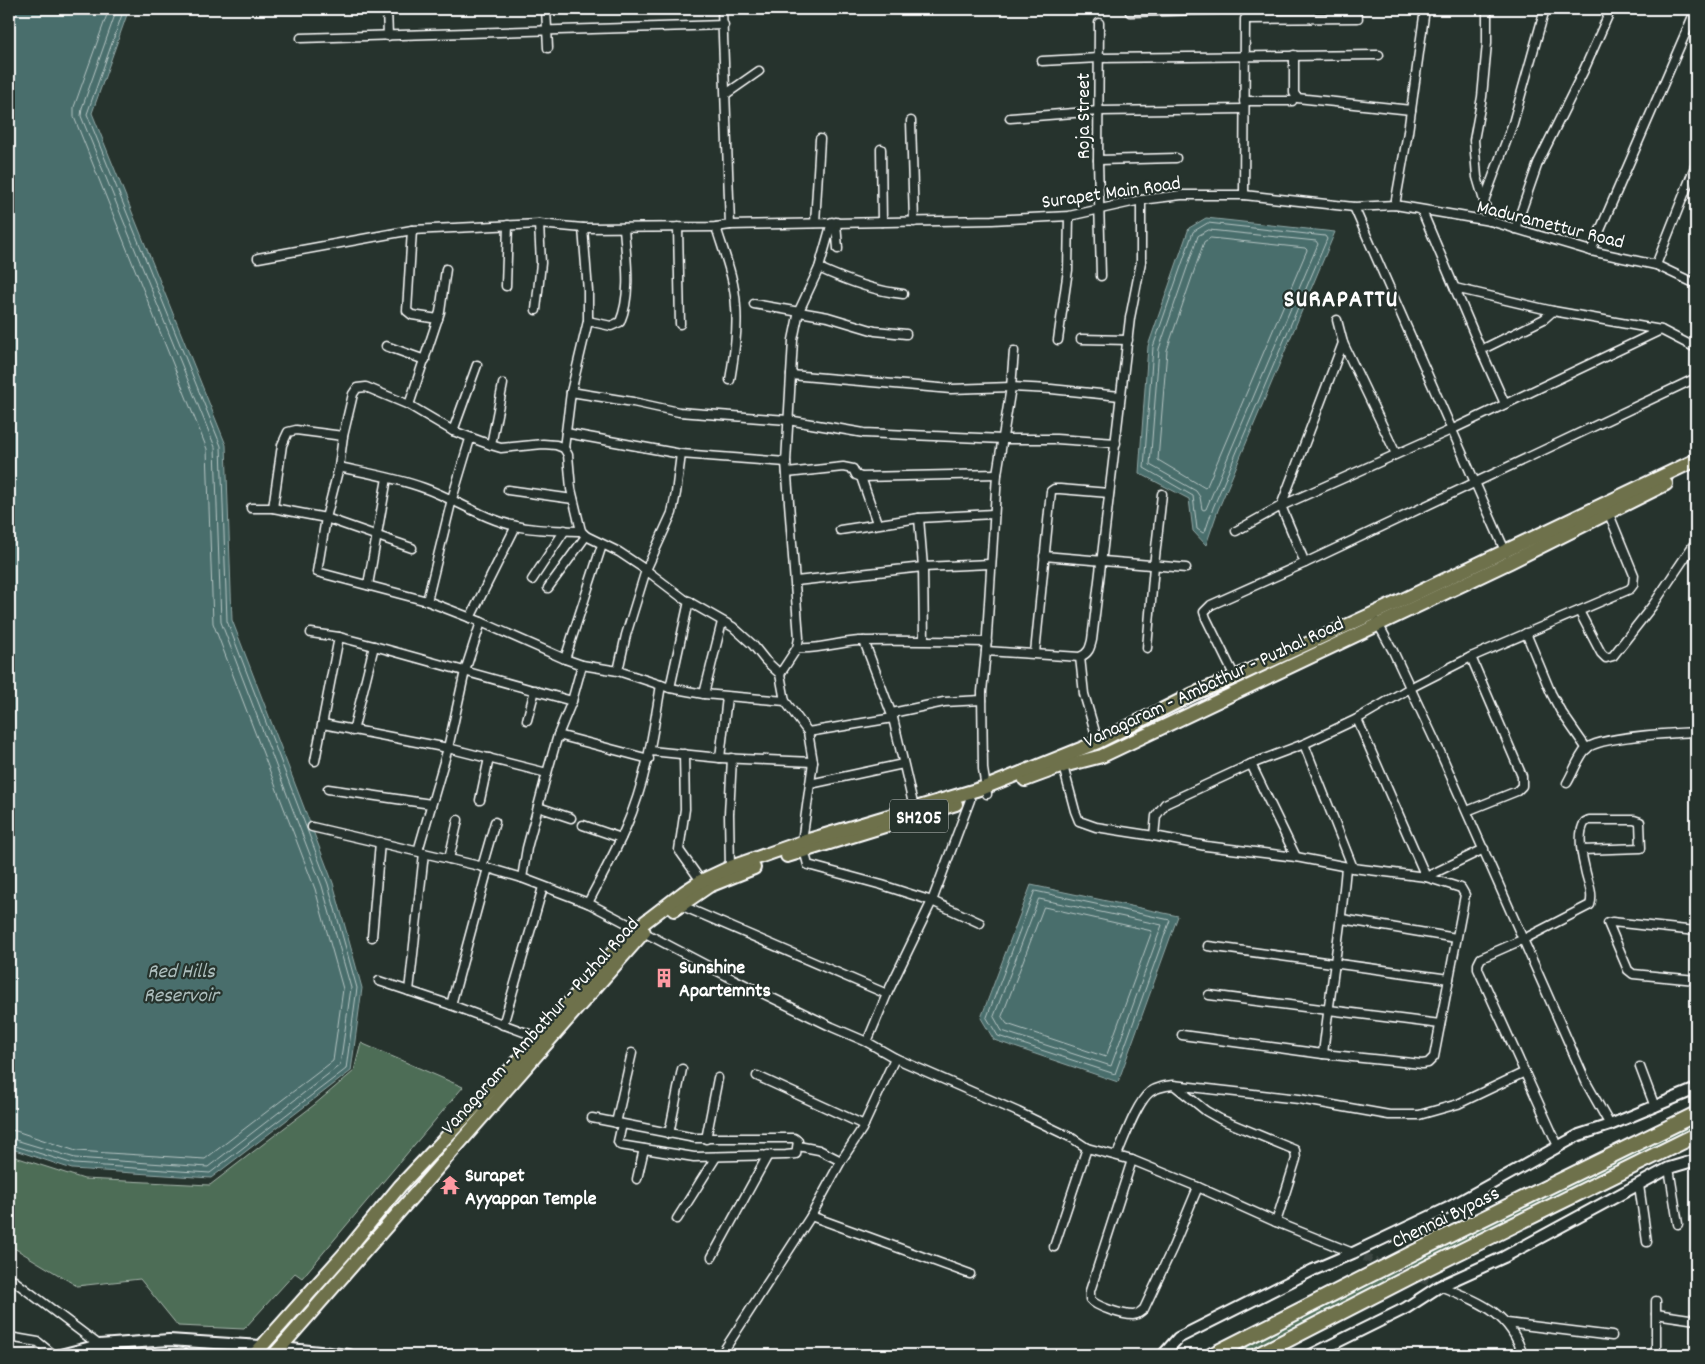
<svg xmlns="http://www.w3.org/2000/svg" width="1705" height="1364" font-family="Dekko,sans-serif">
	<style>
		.green { fill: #4e6d57; stroke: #a6b6ab }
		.water { fill: #496e6c; stroke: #92a8a7 }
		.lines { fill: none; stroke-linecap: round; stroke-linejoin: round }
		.shore { stroke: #b6c5c4; stroke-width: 1 }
		.minor-tunnel { stroke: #3c4742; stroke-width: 8; stroke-dasharray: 8 4; stroke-linecap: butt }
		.minor-casing { stroke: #fff; stroke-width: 11 }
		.tertiary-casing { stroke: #fff; stroke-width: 14 }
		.primary-casing { stroke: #fff; stroke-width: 16 }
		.trunk-casing { stroke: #fff; stroke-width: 18 }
		.minor { stroke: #26332d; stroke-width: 8 }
		.tertiary { stroke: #26332d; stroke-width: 10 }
		.primary { stroke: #6e714b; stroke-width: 12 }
		.trunk { stroke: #6e714b; stroke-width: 14 }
		.labels { text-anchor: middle; stroke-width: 4.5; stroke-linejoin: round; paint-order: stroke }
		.shield { fill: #26332d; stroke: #bec2c0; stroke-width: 1 }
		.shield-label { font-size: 19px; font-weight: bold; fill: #fff }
		.street-label { font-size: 20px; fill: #fff; stroke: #26332d }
		.poi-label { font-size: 20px; font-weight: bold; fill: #fff; stroke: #26332d; text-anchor: start }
		.water-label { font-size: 21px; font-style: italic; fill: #adbebd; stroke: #26332d }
		.district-label { font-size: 25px; font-weight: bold; letter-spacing: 1px; fill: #fff; stroke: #26332d }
	</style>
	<rect width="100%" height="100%" fill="#26332d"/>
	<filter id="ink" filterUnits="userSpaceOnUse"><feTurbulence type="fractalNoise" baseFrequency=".02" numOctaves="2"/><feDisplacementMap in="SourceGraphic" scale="10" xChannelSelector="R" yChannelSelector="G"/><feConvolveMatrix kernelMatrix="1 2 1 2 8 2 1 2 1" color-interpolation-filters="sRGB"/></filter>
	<g filter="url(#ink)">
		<g class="green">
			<path d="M361,1043l102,44 -161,191 -7,-5 -51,56 -66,-3 -38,-47 -63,7 -68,-41v-90l75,24 126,6 104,-80 40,-34z"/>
			<path d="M1696,1119v10l-449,226h-23z"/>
		</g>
		<g class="water">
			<path d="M9,9h120l-37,104 134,332 6,175 101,263 29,105 -11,83 -140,107 -139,-9 -63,-21z"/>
			<path d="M1206,218l129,14 -117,278 -12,35 -13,-14 -4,-32 -50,-26 9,-127 41,-118z"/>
			<path d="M1031,885l147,31 -60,166 -124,-42 -13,-22z"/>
		</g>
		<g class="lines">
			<g class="shore">
				<path d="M1208,223l117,13 2,3 -114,269 -8,24 -2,1 -6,-4 -4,-33 -49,-28 9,-121 40,-115z"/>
				<path d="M1209,230l107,11 2,3 -112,265 -2,1 -2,-1 -2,-12 -4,-6 -46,-26 9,-116 39,-113z"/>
				<path d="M1211,238l94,10 2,2 -100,236 -2,2 -47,-28 9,-110 37,-108z"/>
				<path d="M1035,891l135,29 -55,154 -117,-38 -11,-18z"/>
				<path d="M1039,899l123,26 -51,141 -109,-35 -8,-14z"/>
				<path d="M1044,907l108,24 -46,126 -99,-33 -5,-7z"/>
				<path d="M9,1130l7,1 60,20 129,8 128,-98 10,-72 -28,-100 -102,-266 -6,-174 -133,-332v-10l35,-98"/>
				<path d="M9,1138l66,20 133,9 132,-102 11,-77 -29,-102 -101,-264 -6,-175 -134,-331 1,-8 35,-99"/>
				<path d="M9,1144l65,20 136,9 136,-104 11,-81 -29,-104 -101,-263 -6,-175 -134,-332 37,-105"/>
			</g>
			<path class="minor-tunnel" d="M1353,1253l87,33"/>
			<defs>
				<g id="minor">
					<path d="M387,9l1,27"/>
					<path d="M546,9l2,39"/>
					<path d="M1487,9v34l-5,54 -8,43 3,37 13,44"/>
					<path d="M1130,12l110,-3"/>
					<path d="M1099,23l-1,137 3,116"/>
					<path d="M301,38l423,-13"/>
					<path d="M1294,55v38l3,5 114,12"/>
					<path d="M1042,61l57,-3 280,-3"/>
					<path d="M726,94l33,-23"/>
					<path d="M1244,101h48"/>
					<path d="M1010,118l89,-7 145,-2"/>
					<path d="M911,121l3,101"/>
					<path d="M881,149l1,73"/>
					<path d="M1098,160l78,-2"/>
					<path d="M1244,195l1,-176 113,-1"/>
					<path d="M1484,201l29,-78 32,-114"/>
					<path d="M1395,205l13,-73 17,-123"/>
					<path d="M1354,207l152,346"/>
					<path d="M1422,211l59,139"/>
					<path d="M836,222l2,27"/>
					<path d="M815,223l5,-84"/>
					<path d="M730,225l262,-5 77,-4 72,-16 40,-5h63l110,12 41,-2 95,16 101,30 65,14 40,19"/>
					<path d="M678,227l2,97"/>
					<path d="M716,227c8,26 19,53 20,80 2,24 -2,49 -6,73"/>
					<path d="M1515,229l23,-66 46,-93 27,-61"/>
					<path d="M412,230l-5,81 5,4 26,4"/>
					<path d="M1591,251l105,-242"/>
					<path d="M258,258l154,-28 127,-6 44,4 133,-1 14,-2 -8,-216"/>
					<path d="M1656,265l40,-101"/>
					<path d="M819,268c26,12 55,23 84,26"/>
					<path d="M506,286l2,-61"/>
					<path d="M1455,288l98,23"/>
					<path d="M754,304l74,13 47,14 31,3"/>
					<path d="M536,310l5,-47 -2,-39"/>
					<path d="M1337,320l6,23 53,111"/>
					<path d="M588,321l23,5 9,-4c12,-28 6,-64 4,-94"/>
					<path d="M1661,330l35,18"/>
					<path d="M1081,339l47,1"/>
					<path d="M1058,340l10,-70 1,-54"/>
					<path d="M386,346l39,14"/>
					<path d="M791,375l160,14 60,-2 40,2 69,7"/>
					<path d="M571,392l62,10 46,10 109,8 76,13 139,6h53l60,4"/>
					<path d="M409,405l31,-93 6,-43"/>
					<path d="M453,431l24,-66"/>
					<path d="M566,433l115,21 105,8"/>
					<path d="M491,445l12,-61"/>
					<path d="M564,448l7,-56 17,-71v-30l-5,-63"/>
					<path d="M339,467c28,6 58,11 85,21 31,11 59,31 92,38 21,5 44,4 65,5"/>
					<path d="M787,473l56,-6 10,2 3,6 5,2 16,46"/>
					<path d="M861,477l136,-3"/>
					<path d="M508,490l65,9"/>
					<path d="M251,508h22l53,10 86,30"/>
					<path d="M273,508l9,-63 6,-13 8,-2 47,6"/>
					<path d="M919,518l4,49 1,73"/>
					<path d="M840,530l79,-12 74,-4"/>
					<path d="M1236,531l45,-25 172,-77 208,-99 -108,-19 -9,8 -63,31 24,54"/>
					<path d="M1044,556l142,12"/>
					<path d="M1305,563l-24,-57 62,-163"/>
					<path d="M532,580l33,-50"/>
					<path d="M796,581l127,-14 67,-3"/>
					<path d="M368,585l19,-107"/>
					<path d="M548,588l38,-52"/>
					<path d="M427,601l25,-102 18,-60"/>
					<path d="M1579,611l22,42 5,5 7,-2 40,-51 43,-64"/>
					<path d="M470,618l46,-92"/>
					<path d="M1377,622l16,29 48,103 146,330 23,41"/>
					<path d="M311,633l28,4 35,9 198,55"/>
					<path d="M1526,633l25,60 9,17 27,39"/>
					<path d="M864,641l29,77 21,90"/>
					<path d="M797,648c21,2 41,-6 62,-7 42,-1 85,0 128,1"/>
					<path d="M1147,648l7,-82 8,-72"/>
					<path d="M986,651l94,6c9,-4 10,-9 12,-17l38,-322 11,-56v-62"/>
					<path d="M1035,653l16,-162 3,-2h6l49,4"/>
					<path d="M1080,657l4,37 14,48"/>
					<path d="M565,659l37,-114"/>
					<path d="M618,671l8,-36 20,-65 26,-57 4,-20 5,-39"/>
					<path d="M780,674l17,-26 2,-10 -13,-176 7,-122 6,-29 20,-43 13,-46"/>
					<path d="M1235,677l-29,-59 -2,-6 7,-7 94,-42 391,-185"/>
					<path d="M670,688l19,-87"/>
					<path d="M704,694l18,-72"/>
					<path d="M785,701l-81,-7 -34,-6 -52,-17 -36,-6 -17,-6 -84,-37 -54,-21 -110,-29 9,-54 13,-51 4,-31 10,-42 4,-6 9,-1 43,18 44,26 38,14 10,3 42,-4 13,1 8,3 4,7 3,34 10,42 5,5 33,16 27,18 38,29 49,28 20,18 12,15 15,14 5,27 23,31 5,30 -11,80 6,23 74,20 50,16 48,22"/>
					<path d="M892,713l52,-11 38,-2"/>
					<path d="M527,720l8,-30"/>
					<path d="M323,724l125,24 99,25"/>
					<path d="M353,731l21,-85"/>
					<path d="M808,732l85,-14"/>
					<path d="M558,735l91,24"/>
					<path d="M1304,744l49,124"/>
					<path d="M651,751l69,7 93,4"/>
					<path d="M684,754l1,55 -6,41 22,31"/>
					<path d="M720,758l7,-61"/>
					<path d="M315,761l24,-124"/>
					<path d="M1251,764l53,-20 53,-25"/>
					<path d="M1063,766l12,45 4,10 17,6 58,9 52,10 90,11 57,11 73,9 58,-28"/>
					<path d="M1567,783c6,-10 11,-25 19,-34 13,-13 90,-16 110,-17"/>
					<path d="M810,784l93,-20"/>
					<path d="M328,789l103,15"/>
					<path d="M987,794l-4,-25 -1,-77 4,-41 11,-177 14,-87 3,-36"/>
					<path d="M480,800l9,-42"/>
					<path d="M538,807l33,11"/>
					<path d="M1467,811l50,-20 5,-5v-10l-51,-119"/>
					<path d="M583,825l38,13"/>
					<path d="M312,827l176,41 34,10 66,25 139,73 105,51 35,15 28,16 123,54 54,26 15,10 45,12 66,27 78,35 77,31"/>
					<path d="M1154,836l2,-20 9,-12 86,-40 45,93"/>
					<path d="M418,851l30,-103 17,-77 16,-49"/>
					<path d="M449,859l9,-39"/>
					<path d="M482,867l13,-45"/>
					<path d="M730,869l-1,-55 3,-56"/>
					<path d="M522,878l5,-30 20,-75 11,-38 14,-34 10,-36"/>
					<path d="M588,903c13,-25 27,-50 38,-76 20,-45 27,-94 35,-142"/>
					<path d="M680,905l207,89"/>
					<path d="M1342,919l114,19"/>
					<path d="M1696,931l-84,-9 -4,1 20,47 5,4 63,6"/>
					<path d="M372,937l8,-95"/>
					<path d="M1208,946l241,33"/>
					<path d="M379,981l72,24 89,33"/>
					<path d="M409,991l15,-138"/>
					<path d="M1209,995l231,29"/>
					<path d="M451,1005l37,-137"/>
					<path d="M503,1025l40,-138"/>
					<path d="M1182,1035l141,19 99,10 6,-1 6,-6 31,-162 -4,-7 -35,-11 -69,-158 53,-31 61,-31 159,-68 3,-4 1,-10 -25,-61"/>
					<path d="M867,1042l20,-48 45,-93 38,-101"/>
					<path d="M1323,1054c7,-63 18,-124 23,-187"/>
					<path d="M1640,1067l15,40"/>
					<path d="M757,1076l107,49"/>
					<path d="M1175,1086l31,25 14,8 75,31 1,9 -20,63"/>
					<path d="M592,1118l103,20h99l4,3 -2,13 -10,1 -92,2 -74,-12 -2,-3 4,-18"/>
					<path d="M616,1123l16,-70"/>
					<path d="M669,1134l13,-65"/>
					<path d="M706,1139l12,-61"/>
					<path d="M798,1146l21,4 22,11"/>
					<path d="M1558,1146l-80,-177v-5l3,-6 43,-19 66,-34c4,-12 -3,-24 -5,-36 -3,-12 -8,-36 0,-47l4,-2h45l6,2 1,26 -59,2"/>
					<path d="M1117,1155c7,-16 20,-53 33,-63 7,-5 15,-6 23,-7l126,14 90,16h30l39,-11 67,-32"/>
					<path d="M1132,1160l-42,131v8c6,8 33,16 43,16 5,0 7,-3 11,-6l29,-62 25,-60"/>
					<path d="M1669,1168l9,56"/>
					<path d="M637,1179l7,-30"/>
					<path d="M1639,1185l8,57"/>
					<path d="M811,1216l159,58"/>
					<path d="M677,1219l39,-62"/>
					<path d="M1054,1247l33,-99"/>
					<path d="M712,1257l56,-102"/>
					<path d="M9,1277l90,68"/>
					<path d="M1440,1286c39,16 69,25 83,69"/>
					<path d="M1656,1301v54"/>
					<path d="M1656,1314l40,6"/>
					<path d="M1507,1323l105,13"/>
					<path d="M9,1337l29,5 16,13"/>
					<path d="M721,1355l90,-139 30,-55 21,-32 33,-71"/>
				</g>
				<g id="tertiary">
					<path d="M281,1348l68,7"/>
					<path d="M60,1355l39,-10 70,-5 92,6"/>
					<path d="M880,1355h1"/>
					<path d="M1163,1355l15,-17 135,-68 40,-17 95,-45 131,-73 31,-10 86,-36"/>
					<path d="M1311,1355l95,-47 34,-22 64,-29 165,-89 27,-8"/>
				</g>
				<g id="primary">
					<path d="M1025,780l38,-14 39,-10 408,-194 156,-78"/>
					<path d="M787,856l169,-52"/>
					<path d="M674,910l35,-24 45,-18"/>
					<path d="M254,1355l91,-102 55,-67 140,-148 57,-69 40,-41 47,-36 17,-11 30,-14 71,-25 184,-55 112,-45 95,-48 42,-17 159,-73 302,-144"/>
					<path d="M274,1355l370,-423"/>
				</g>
				<g id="trunk">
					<path d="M1212,1355l201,-102 283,-139"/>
					<path d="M1258,1355l171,-88 267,-132"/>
				</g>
			</defs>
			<use href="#minor" class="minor-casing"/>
			<use href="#tertiary" class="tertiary-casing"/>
			<use href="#primary" class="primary-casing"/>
			<use href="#trunk" class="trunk-casing"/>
			<use href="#minor" class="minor"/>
			<use href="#tertiary" class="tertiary"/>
			<use href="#primary" class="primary"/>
			<use href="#trunk" class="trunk"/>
		</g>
	</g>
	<defs>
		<symbol id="building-bare" viewBox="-9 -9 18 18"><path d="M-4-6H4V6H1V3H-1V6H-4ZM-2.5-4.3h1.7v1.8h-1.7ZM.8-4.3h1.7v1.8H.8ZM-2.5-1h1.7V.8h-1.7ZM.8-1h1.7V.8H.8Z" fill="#ff9aa2" stroke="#26332d" stroke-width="2.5" paint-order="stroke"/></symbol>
		<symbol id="temple-bare" viewBox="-9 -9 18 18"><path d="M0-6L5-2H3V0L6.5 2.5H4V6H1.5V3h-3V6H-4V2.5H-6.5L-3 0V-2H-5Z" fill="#ff9aa2" stroke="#26332d" stroke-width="2.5" paint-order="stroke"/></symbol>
	</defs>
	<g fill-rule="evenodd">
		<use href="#building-bare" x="650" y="964" width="28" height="28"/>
		<use href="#temple-bare" x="436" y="1171" width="28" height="28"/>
	</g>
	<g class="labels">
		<rect class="shield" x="890" y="799.5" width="58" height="33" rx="4"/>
		<g class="shield-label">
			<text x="919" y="823">SH205</text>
		</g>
		<g class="street-label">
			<text transform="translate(1082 116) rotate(-90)" y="7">Roja Street</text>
			<text transform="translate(1111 191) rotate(-8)" y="7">Surapet Main Road</text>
			<text transform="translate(1551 223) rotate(14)" y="7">Maduramettur Road</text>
			<text transform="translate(1213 681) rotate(-25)" y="7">Vanagaram - Ambathur - Puzhal Road</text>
			<text transform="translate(539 1025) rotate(-48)" y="7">Vanagaram - Ambathur - Puzhal Road</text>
			<text transform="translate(1445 1216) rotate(-26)" y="7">Chennai Bypass</text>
		</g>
		<g class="poi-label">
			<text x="679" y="973">Sunshine<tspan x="679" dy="23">Apartemnts</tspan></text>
			<text x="465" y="1181">Surapet<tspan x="465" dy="23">Ayyappan Temple</tspan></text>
		</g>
		<g class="water-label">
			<text x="181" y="977">Red Hills<tspan x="181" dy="24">Reservoir</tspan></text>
		</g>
		<g class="district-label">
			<text x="1341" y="306">SURAPATTU</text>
		</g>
	</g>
	<rect width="1705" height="1364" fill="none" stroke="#26332d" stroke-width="30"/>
	<rect x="15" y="15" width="1675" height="1334" fill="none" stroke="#fff" stroke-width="2" filter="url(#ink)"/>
</svg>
